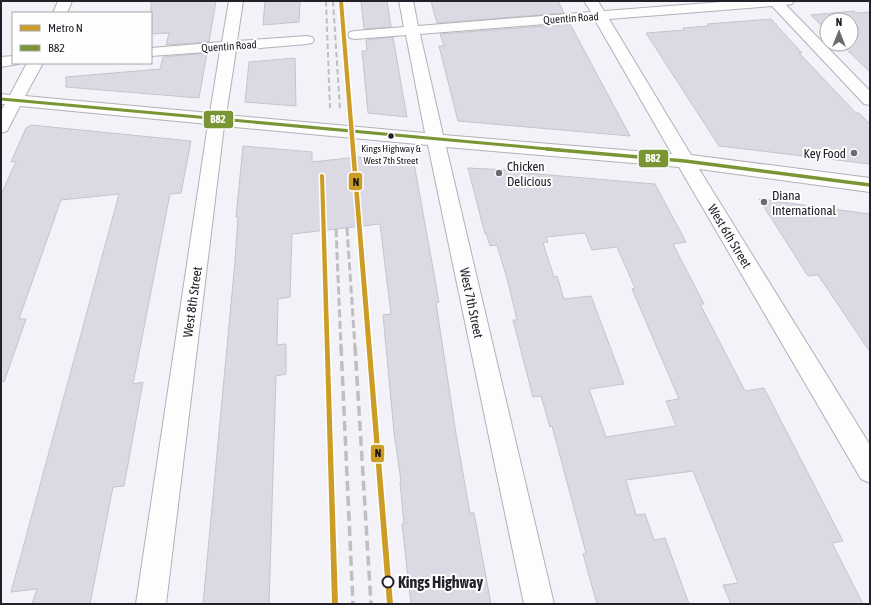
<svg xmlns="http://www.w3.org/2000/svg" width="871" height="605" font-family="'Asap Condensed',sans-serif">
	<style>
		.building { fill: #dbd9e4; stroke: #c6c4cb; fill-rule: evenodd }
		.lines { fill: none; stroke-linecap: round; stroke-linejoin: round }
		.minor-casing { stroke: #b2b1b7; stroke-width: 2 }
		.minor { fill: #fdfdfe; fill-rule: evenodd }
		.rail-far2 { stroke: #bfbfc1; stroke-width: 2; stroke-dasharray: 5.5 3; stroke-linecap: butt }
		.rail-far1 { stroke: #bfbfc1; stroke-width: 3; stroke-dasharray: 8 3.5; stroke-linecap: butt }
		.rail { stroke: #bfbfc1; stroke-width: 3.5; stroke-dasharray: 10 5; stroke-linecap: butt }
		.bus-1-far1-casing { stroke: #fefefe; stroke-width: 5 }
		.bus-1-casing { stroke: #fefefe; stroke-width: 6 }
		.bus-1-far1 { stroke: #799534; stroke-width: 3 }
		.bus-1 { stroke: #799534; stroke-width: 3.5 }
		.metro-1-casing { stroke: #fefefe; stroke-width: 3 }
		.metro-1 { fill: #cc9d26; fill-rule: evenodd }
		.bus-dot { fill: #222028; stroke: #fefefe; stroke-width: 1.5 }
		.poi-dot { fill: #6b6a71; stroke: #fefefe; stroke-width: 1.5 }
		.stop-dot { fill: #fefefe; stroke: #222028; stroke-width: 2 }
		.labels { text-anchor: middle; stroke-width: 4; stroke-linejoin: round; paint-order: stroke }
		.far-bus-label { font-size: 10px; fill: #222028; stroke: #fefefe }
		.far-street-label { font-size: 11px; fill: #222028; stroke: #fefefe }
		.poi-label { font-size: 13px; fill: #222028; stroke: #fefefe; text-anchor: start }
		.street-label { font-size: 13px; fill: #222028; stroke: #fefefe }
		.near-stop-label { font-size: 16px; font-weight: bold; fill: #222028; stroke: #fefefe; text-anchor: start }
		.line-badge { stroke: #fefefe; stroke-width: 1.5 }
		.badge-label { font-size: 11px; text-anchor: middle; font-weight: bold; fill: #fff }
		.pale-badge-label { font-size: 11px; text-anchor: middle; font-weight: bold; fill: #111 }
	</style>
	<rect width="100%" height="100%" fill="#f3f2f8"/>
	<g class="building">
		<path d="M151,1h65l-7,41 -43,3 3,-12 -18,1z"/>
		<path d="M265,1h35l-1,21 -36,3z"/>
		<path d="M361,1h26l4,26 -27,2z"/>
		<path d="M431,1h127l6,12 -127,10z"/>
		<path d="M854,11l3,2 13,-1v60l-29,-28h10v-24h-24v11l-16,-16z"/>
		<path d="M771,19l31,34h-3l57,60h3l11,11v40l-151,-18 -73,-113 39,-3 -2,-2 26,-2 -2,-2z"/>
		<path d="M570,24l60,112 -172,-15 -19,-75h5l-4,-12z"/>
		<path d="M393,37l10,58 4,22 -39,-4 -6,-62h5l-1,-11z"/>
		<path d="M207,53l-8,45 -133,-11v-10l94,-8 3,-12z"/>
		<path d="M295,58l1,48 -51,-4 4,-40z"/>
		<path d="M31,125l160,16 -10,52 -11,1 -37,190 10,-2 -19,104 -11,1 -23,117h-58l5,-15 -26,3 108,-398 -58,6 -42,119h7l-22,63 -3,-1v-186l15,-34 -5,1 15,-34z"/>
		<path d="M243,146l69,6v10l46,-5 56,6 25,139 -3,1 20,131 14,79h4l17,91h-80l-9,-80h2l-4,-42 1,-1 -7,-49 -11,-117 8,-1 -11,-90 -88,10 -2,63 -12,2 -1,46 9,-1v30l-10,2 -7,228h-66l32,-343 3,-44h-2z"/>
		<path d="M468,168l39,2 19,1v2l129,11 31,58 -13,2 31,60h-4l45,87 19,-3 79,153 -11,2 31,61h-132l-8,-19 15,-2 -45,-112 -67,9 10,35 9,-1 9,26 11,-2 24,66h-92l-14,-50 3,-1 -34,-127 -2,1 -9,-31 -8,1 -20,-77h4l-9,-38 -11,-37 -7,1 -4,-13 -1,1zM585,233l7,17 25,-3 18,41 -3,1 47,110 -13,2 10,25 -70,11 -17,-48 35,-5 -33,-88 -27,3 -7,-23 -3,1 -11,-34 5,-1 -2,-5z"/>
		<path d="M759,199l111,15v138l-52,-77 -10,1z"/>
	</g>
	<g class="lines">
		<defs>
			<g id="minor">
				<path d="M58,1h14l-5,12h-14z"/>
				<path d="M229,1h14l-6,40 70,-5 5,1 2,3 -2,3 -5,1 -71,6 -10,65 199,18 -19,-98 -51,4 -5,-1 -2,-3 2,-3 5,-1 49,-4 -5,-26h14l5,25 173,-14 -7,-11h14l6,10 131,-10h59l-2,3 -6,1 84,86v14l-6,-1 -92,-98 -163,13 82,136 179,23v14l-171,-23 171,276v38l-9,-4 -182,-312 -233,-20 108,457h-30l-96,-459 -204,-19 -58,478h-30l72,-480 -188,-18 -13,25 -6,2v-22l4,-7h-4v-10l9,1 17,-32h16l-18,33 185,17 10,-62 -69,5v-8l71,-6zM595,20l77,134 -229,-19 -23,-101z"/>
				<path d="M13,56v7h6l-1,1 -17,3v-10z"/>
			</g>
		</defs>
		<use href="#minor" class="minor-casing"/>
		<use href="#minor" class="minor"/>
		<g class="rail-far2">
			<path d="M326,1l4,107"/>
			<path d="M333,1l7,108"/>
		</g>
		<g class="rail-far1">
			<path d="M347,228l8,119"/>
			<path d="M336,229l5,118"/>
		</g>
		<g class="rail">
			<path d="M341,346l12,258"/>
			<path d="M355,346l16,258"/>
		</g>
		<defs>
			<path id="bus-1-far1" d="M1,99l558,51"/>
			<path id="bus-1" d="M547,149l138,12 185,24"/>
		</defs>
		<use href="#bus-1-far1" class="bus-1-far1-casing"/>
		<use href="#bus-1" class="bus-1-casing"/>
		<use href="#bus-1-far1" class="bus-1-far1"/>
		<use href="#bus-1" class="bus-1"/>
		<defs>
			<g id="metro-1">
				<path d="M339,1h4l50,603h-6z"/>
				<path d="M321,174h1l2,1 14,429h-6l-12,-429z"/>
			</g>
		</defs>
		<use href="#metro-1" class="metro-1-casing"/>
		<use href="#metro-1" class="metro-1"/>
	</g>
	<circle class="bus-dot" cx="391" cy="136" r="3.5"/>
	<g class="poi-dot">
		<circle cx="854" cy="153" r="4"/>
		<circle cx="499" cy="173" r="4"/>
		<circle cx="764" cy="202" r="4"/>
	</g>
	<circle class="stop-dot" cx="388" cy="582" r="5.5"/>
	<g class="labels">
		<g class="far-bus-label">
			<text x="391" y="152">Kings Highway &amp;<tspan x="391" dy="12">West 7th Street</tspan></text>
		</g>
		<g class="far-street-label">
			<text transform="translate(571 18) rotate(-4)" y="4">Quentin Road</text>
			<text transform="translate(229 46) rotate(-4)" y="4">Quentin Road</text>
		</g>
		<g class="poi-label">
			<text x="846" y="158" text-anchor="end">Key Food</text>
			<text x="507" y="171">Chicken<tspan x="507" dy="15">Delicious</tspan></text>
			<text x="772" y="200">Diana<tspan x="772" dy="15">International</tspan></text>
		</g>
		<g class="street-label">
			<text transform="translate(730 236) rotate(59)" y="5">West 6th Street</text>
			<text transform="translate(192 302) rotate(-82)" y="5">West 8th Street</text>
			<text transform="translate(472 303) rotate(78)" y="5">West 7th Street</text>
		</g>
		<g class="near-stop-label">
			<text x="398" y="588">Kings Highway</text>
		</g>
	</g>
	<g class="line-badge">
		<rect x="203" y="110" width="31" height="19" rx="4" fill="#799534"/>
		<rect x="638" y="149" width="31" height="19" rx="4" fill="#799534"/>
		<rect x="348" y="172" width="15" height="19" rx="4" fill="#cc9d26"/>
		<rect x="370" y="444" width="15" height="19" rx="4" fill="#cc9d26"/>
	</g>
	<g class="badge-label">
		<text x="218" y="123">B82</text>
		<text x="653" y="162">B82</text>
	</g>
	<g class="pale-badge-label">
		<text x="356" y="186">N</text>
		<text x="378" y="457">N</text>
	</g>
	<rect width="871" height="605" fill="none" stroke="#222028" stroke-width="4"/>
	<rect x="12" y="12" width="140" height="52" fill="#fefefe" stroke="#a6a5a8"/>
	<rect x="20" y="25" width="20" height="6" fill="#cc9d26" stroke="#a6a5a8"/>
	<text x="48" y="32" font-size="12" fill="#222028">Metro N</text>
	<rect x="20" y="45" width="20" height="6" fill="#799534" stroke="#a6a5a8"/>
	<text x="48" y="52" font-size="12" fill="#222028">B82</text>
	<g transform="translate(839 32)"><circle r="19" fill="#fefefe" stroke="#a6a5a8"/>
	<path d="M0-3L7 15L0 10L-7 15Z" fill="#6b6a71"/>
	<text y="-6" font-size="11" font-weight="bold" text-anchor="middle" fill="#222028">N</text>
	</g>
</svg>
